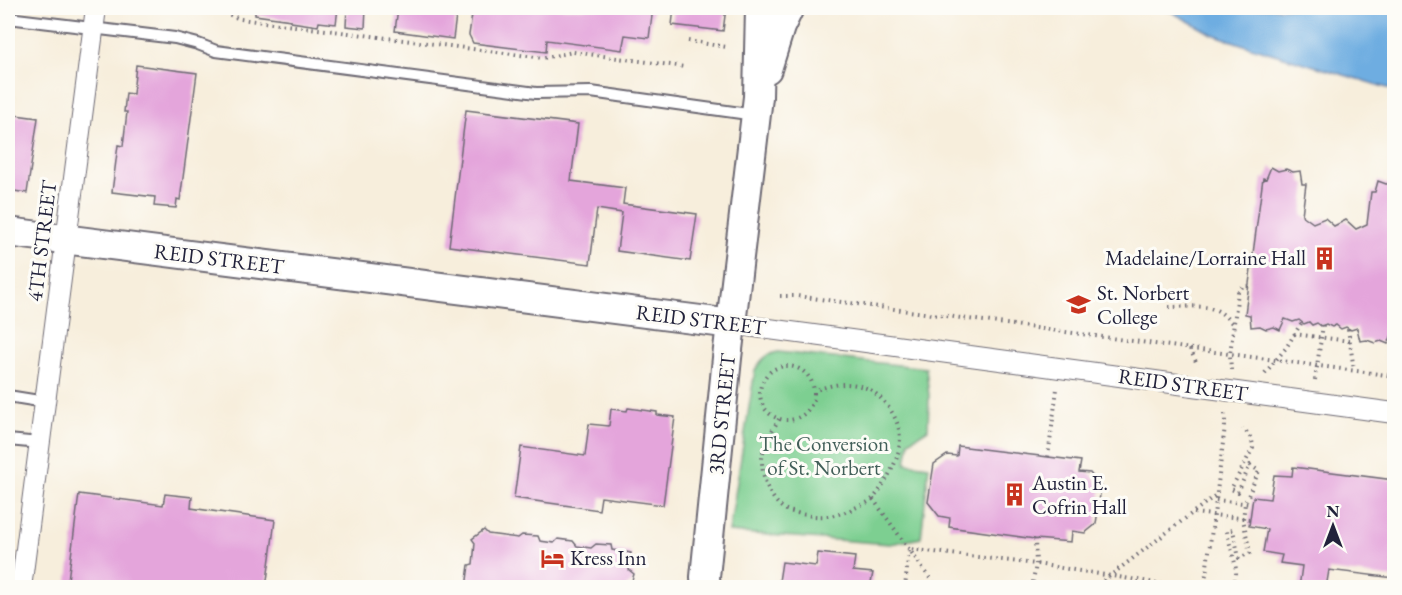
<svg xmlns="http://www.w3.org/2000/svg" width="1402" height="595" font-family="'EB Garamond',serif">
	<style>
		.green { fill: #7dcf91; stroke: #507866; stroke-width: 1.5 }
		.water { fill: #6eade1; stroke: #48688e; stroke-width: 1.5 }
		.building { fill: #e4a5db }
		.lines { fill: none; stroke-linecap: round; stroke-linejoin: round }
		.lane-casing { stroke: #6d6973; stroke-width: 14 }
		.street-casing { stroke: #6d6973; stroke-width: 22 }
		.secondary-casing { stroke: #6d6973; stroke-width: 32 }
		.path { stroke: #6d6973; stroke-width: 4; stroke-dasharray: 1.5 4.5; stroke-linecap: butt }
		.lane { stroke: #fff; stroke-width: 10 }
		.street { stroke: #fff; stroke-width: 20 }
		.secondary { stroke: #fff; stroke-width: 28 }
		.labels { text-anchor: middle; stroke-width: 6; stroke-linejoin: round; paint-order: stroke }
		.street-label { font-size: 21px; fill: #22223b; stroke: #fdfcf7 }
		.poi-label { font-size: 21px; fill: #22223b; stroke: #fdfcf7; text-anchor: start }
		.park-label { font-size: 21px; fill: #425f59; stroke: #fdfcf7 }
	</style>
	<rect width="100%" height="100%" fill="#fdfcf7"/>
	<filter id="ink" filterUnits="userSpaceOnUse"><feTurbulence type="fractalNoise" baseFrequency=".0167" numOctaves="2"/><feDisplacementMap in="SourceGraphic" scale="12" xChannelSelector="R" yChannelSelector="G"/><feConvolveMatrix kernelMatrix="1 2 1 2 8 2 1 2 1" color-interpolation-filters="sRGB"/></filter>
	<filter id="wash" filterUnits="userSpaceOnUse"><feTurbulence type="fractalNoise" baseFrequency=".008" numOctaves="4" result="noise"/><feDisplacementMap in="SourceGraphic" scale="24" xChannelSelector="R" yChannelSelector="G"/><feGaussianBlur stdDeviation="1.35" result="paint"/><feColorMatrix in="noise" values="0 0 0 0 0 0 0 0 0 0 0 0 0 0 0 0 0 1.4 0 .05"/><feComposite in="paint" operator="in"/></filter>
	<g filter="url(#wash)">
		<rect width="100%" height="100%" fill="#f7eedc"/>
		<path class="green" d="M778,352l148,16 3,28 -1,33 -19,12 -1,10 -2,12 23,3 -8,72 -31,6 -161,-12 26,-162c6,-10 11,-16 23,-18z"/>
		<path class="water" d="M1148,8h246v82l-153,-46 -29,-10 -42,-23z"/>
		<g id="blocks">
			<g class="building">
				<path d="M255,8h83l-2,16 -17,-2 -1,4 -27,-4v-2l-36,-5z"/>
				<path d="M347,8h19l-1,20 -19,-2z"/>
				<path d="M398,8h59l-4,31 -58,-8z"/>
				<path d="M473,8h180l-4,30 -24,-3 -3,15 -75,-10 -1,12 -73,-9 -4,-8z"/>
				<path d="M674,8h52l-3,23 -51,-6z"/>
				<path d="M136,65l61,8 -17,127 -3,-1 -1,9 -22,-2 1,-9 -43,-5 6,-47 5,1 4,-34h-3l2,-19 7,1z"/>
				<path d="M466,110l112,14 -7,57 54,7 -2,16 74,10 -7,47 -73,-10 5,-38 -25,-4 -7,55 -141,-18z"/>
				<path d="M8,114l30,4 -11,75 -19,-3z"/>
				<path d="M1271,167l7,4 8,-2 7,3 7,-1 2,13h4l-4,31 11,8 12,-5 9,8 12,-6 10,9 11,-5 4,-32h4l3,-11 8,3 8,-1v149h-1l-5,12 -7,-3 -6,2 -8,-3 -7,1 -3,-13 -6,2 -5,-3 -5,2 -5,-4 -4,2 -6,-3 -5,2 -4,-3 -5,2 -3,-3 -5,2 -5,-4 -6,2 -8,-3 -5,11 -6,-3 -8,2 -6,-3 -9,1 -1,-12 -5,-1 18,-136 3,1z"/>
				<path d="M628,408l29,4v3l18,2 -12,88 -62,-8 -2,13 -85,-12 7,-51 64,9 4,-32 20,2 2,-17 16,2z"/>
				<path d="M958,446l123,15 -2,11 11,1 11,14 -5,37 -11,9 -13,-2 -1,11 -36,-3 -86,-12 1,-9 -11,-2 -11,-14 6,-38 13,-9 10,1z"/>
				<path d="M1293,467l101,13v98l-65,-8 -3,18h-27l3,-22 -22,-3 2,-8 -19,-3 4,-23 -18,-3 4,-29 17,2 4,-24 18,1z"/>
				<path d="M79,494l84,11 2,-11 27,3 -1,11 84,12 -9,68h-199z"/>
				<path d="M484,530l4,4 30,4 4,-3 16,1 2,5 14,2 4,-4 15,2 4,5 14,2 5,-4 15,1 1,5 19,3 -2,17 5,4 -3,10 -5,2 -1,2h-155l-3,-8 2,-15 4,-1 2,-21 -3,-4z"/>
				<path d="M818,553l37,4 -2,14 20,2 -2,9 4,6h-97l4,-26 34,4z"/>
			</g>
		</g>
	</g>
	<g filter="url(#ink)">
		<use href="#blocks" fill-opacity="0" stroke="#6d6973" stroke-width="1.5"/>
		<g class="lines">
			<defs>
				<g id="lane">
					<path d="M8,18l167,20 23,6 18,7 320,42 55,-1 164,23"/>
					<path d="M8,396l37,6"/>
					<path d="M8,440l32,3"/>
				</g>
				<g id="street">
					<path d="M732,324l662,89"/>
					<path d="M21,588l75,-580"/>
				</g>
				<g id="secondary">
					<path d="M767,69l13,-42 9,-19"/>
					<path d="M8,232l724,92"/>
					<path d="M706,588l-1,-11 22,-219 31,-261 2,-89"/>
				</g>
			</defs>
			<use href="#lane" class="lane-casing"/>
			<use href="#street" class="street-casing"/>
			<use href="#secondary" class="secondary-casing"/>
			<g class="path">
				<path d="M213,8l27,11 303,39 30,-6 112,15"/>
				<path d="M688,41l39,6"/>
				<path d="M780,296h17l597,80"/>
				<path d="M1169,307c15,0 36,-3 49,4 6,3 10,9 15,13"/>
				<path d="M1348,329l6,41"/>
				<path d="M1294,334l56,7"/>
				<path d="M1190,349l7,15"/>
				<circle cx="787" cy="393" r="27"/>
				<path d="M1231,370l-1,-16 8,-62 5,-6h6"/>
				<path d="M1265,373l21,-25 16,-26"/>
				<path d="M1315,380l8,-55"/>
				<path d="M779,419c-7,12 -17,27 -17,42 0,17 8,38 22,48 4,2 9,3 13,4 24,6 40,4 62,-7 4,-2 9,-3 12,-6 7,-5 12,-16 16,-22 16,-26 19,-51 -2,-75 -6,-7 -13,-14 -22,-16 -16,-6 -34,-2 -49,4"/>
				<path d="M1048,457l9,-68"/>
				<path d="M873,499l64,89"/>
				<path d="M1216,500l36,4"/>
				<path d="M1194,513l56,6"/>
				<path d="M905,588l4,-39 127,15 152,24"/>
				<path d="M1032,588l4,-24 -1,-25"/>
				<path d="M1094,588l122,-93"/>
				<path d="M1204,588l12,-88 9,-74v-14"/>
				<path d="M1226,588c3,-2 6,-4 8,-7 7,-9 -6,-38 -7,-50l6,-1 6,28 11,-5 -7,-34 2,-16 14,-32 -9,-6 -12,27 -7,-3 22,-41c0,-9 -4,-13 -10,-20"/>
			</g>
			<use href="#lane" class="lane"/>
			<use href="#street" class="street"/>
			<use href="#secondary" class="secondary"/>
		</g>
	</g>
	<defs>
		<symbol id="building-bare" viewBox="-9 -9 18 18"><path d="M-4-6H4V6H1V3H-1V6H-4ZM-2.5-4.3h1.7v1.8h-1.7ZM.8-4.3h1.7v1.8H.8ZM-2.5-1h1.7V.8h-1.7ZM.8-1h1.7V.8H.8Z" fill="#c8321e" stroke="#fdfcf7" stroke-width="2.5" paint-order="stroke"/></symbol>
		<symbol id="university-bare" viewBox="-9 -9 18 18"><path d="M0-5L7-2L0 1L-7-2ZM-4 1L0 2.5L4 1V4Q0 6-4 4Z" fill="#c8321e" stroke="#fdfcf7" stroke-width="2.5" paint-order="stroke"/></symbol>
		<symbol id="hotel-bare" viewBox="-9 -9 18 18"><path d="M-6-4.5h1.5V1H6V5H4.5V3h-9V5H-6ZM-4 0a1.8 1.8 0 1 1 3.6 0ZM.5 0V-2.5h3Q6-2.5 6 0Z" fill="#c8321e" stroke="#fdfcf7" stroke-width="2.5" paint-order="stroke"/></symbol>
	</defs>
	<g fill-rule="evenodd">
		<use href="#building-bare" x="1308" y="242" width="33" height="33"/>
		<use href="#university-bare" x="1062" y="288" width="33" height="33"/>
		<use href="#building-bare" x="998" y="478" width="33" height="33"/>
		<use href="#hotel-bare" x="536" y="542" width="33" height="33"/>
	</g>
	<g class="labels">
		<g class="street-label">
			<text transform="translate(42 241) rotate(-83)" y="7">4TH STREET</text>
			<text transform="translate(219 259) rotate(7)" y="7">REID STREET</text>
			<text transform="translate(701 320) rotate(7)" y="7">REID STREET</text>
			<text transform="translate(1183 385) rotate(8)" y="7">REID STREET</text>
			<text transform="translate(722 414) rotate(-84)" y="7">3RD STREET</text>
		</g>
		<g class="poi-label">
			<text x="1306" y="265" text-anchor="end">Madelaine/Lorraine Hall</text>
			<text x="1097" y="300">St. Norbert<tspan x="1097" dy="24">College</tspan></text>
			<text x="1032" y="490">Austin E.<tspan x="1032" dy="24">Cofrin Hall</tspan></text>
			<text x="570" y="565">Kress Inn</text>
		</g>
		<g class="park-label">
			<text x="824" y="451">The Conversion<tspan x="824" dy="24">of St. Norbert</tspan></text>
		</g>
	</g>
	<rect width="1402" height="595" fill="none" stroke="#fdfcf7" stroke-width="30"/>
	<g transform="translate(1333 526)" stroke="#fdfcf7" stroke-width="4.5" paint-order="stroke">
	<path d="M0-4.5L10 22L0 15L-10 22Z" fill="#22223b"/>
	<text y="-9" font-size="16" font-weight="bold" text-anchor="middle" fill="#22223b">N</text>
	</g>
</svg>
